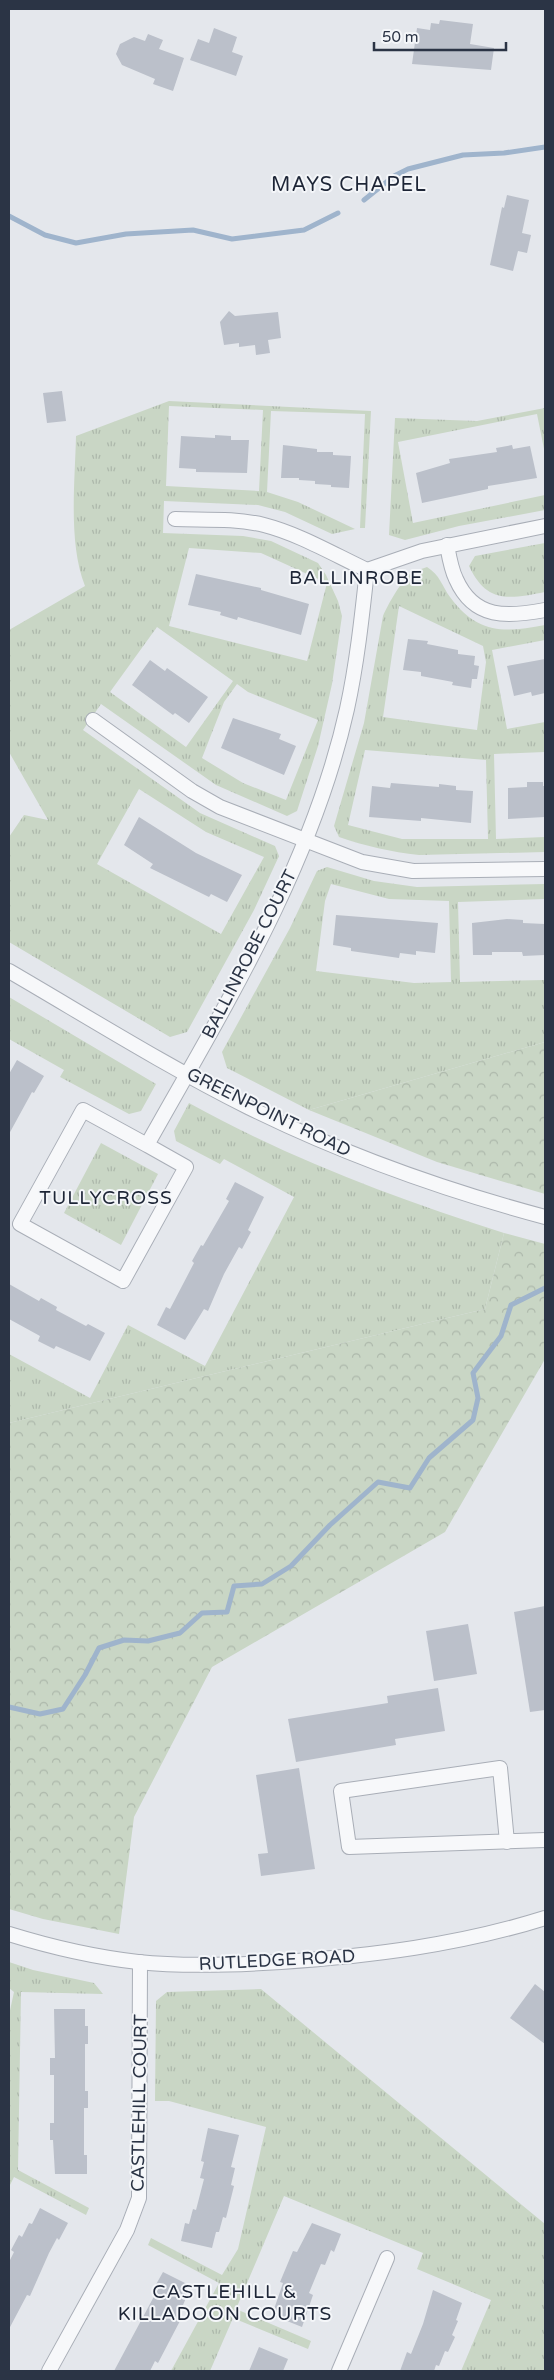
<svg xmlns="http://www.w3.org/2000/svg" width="554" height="2380" font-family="'Varela Round',sans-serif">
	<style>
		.grass { fill: url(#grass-tufts); fill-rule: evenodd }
		.forest { fill: url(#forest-crowns) }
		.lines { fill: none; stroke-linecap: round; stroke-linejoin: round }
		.stream { stroke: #9fb4cc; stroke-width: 5 }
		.building { fill: #bbc0ca }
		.minor-casing { stroke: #a9aeb7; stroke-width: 16 }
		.minor { stroke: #f7f8fa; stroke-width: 14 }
		.labels { text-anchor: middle; stroke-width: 4; stroke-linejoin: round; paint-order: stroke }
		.street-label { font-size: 18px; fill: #2b3445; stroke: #f4f6f9 }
		.neighbourhood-label { font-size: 19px; letter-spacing: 1px; fill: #1d2536; stroke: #f4f6f9 }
		.quarter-label { font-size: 20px; letter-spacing: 1px; fill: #1d2536; stroke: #f4f6f9 }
	</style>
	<defs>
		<pattern id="grass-tufts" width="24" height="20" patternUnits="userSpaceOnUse" patternTransform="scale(1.25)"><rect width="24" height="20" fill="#c9d6c5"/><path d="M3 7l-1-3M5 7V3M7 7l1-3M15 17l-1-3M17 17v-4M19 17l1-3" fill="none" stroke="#adb8ab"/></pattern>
		<pattern id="forest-crowns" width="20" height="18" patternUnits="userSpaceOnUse" patternTransform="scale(1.25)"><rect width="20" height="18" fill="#c9d6c5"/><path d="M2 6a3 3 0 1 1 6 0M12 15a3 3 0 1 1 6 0" fill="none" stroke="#adb8ab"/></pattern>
	</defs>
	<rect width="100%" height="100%" fill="#e4e7ec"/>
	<g class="grass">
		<path d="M169,401l202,10 -6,117h-5l5,-114 -94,-3 -4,81 31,10 57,27 -23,5 -47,-22 -27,-7 -94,-4 -1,32 80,3 28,5 47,22 8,12 12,26 4,15 -10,68 -14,62 -21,65 -10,5 -71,-31 -115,-81 -18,26 117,83 75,33 4,10 -25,54 -67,122 -17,5 -161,-95v-105l15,-22 24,5 -39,-68v-122l76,-44c-17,-43 -10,-104 -9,-150zM169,406l94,4 -4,81 -93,-5zM189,548l72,5 66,30 -20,78 -138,-35zM157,627l76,54 -47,66 -76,-55zM237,684l11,8 70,28 -32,80 -43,-17 -41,-25 22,-56zM139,789l67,43 58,25 -43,77 -124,-70z"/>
		<path d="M545,408v46l-8,-40 -139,28 15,81 132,-28v15l-86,16 -54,14 -16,-5 6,-117 82,3z"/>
		<path d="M545,543v49c-36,7 -58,12 -76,-26l6,-10z"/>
		<path d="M427,567c13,8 15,19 23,30 27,37 54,36 95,28v15l-53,10 15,79 38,-7v30l-51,2 2,85 49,-2v15l-126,3c-28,-3 -54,-9 -80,-18l-5,-11 30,-103 19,-107c5,-12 19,-36 29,-44 4,-2 11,-3 15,-5zM399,606l84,40 3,16 -9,68 -94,-13zM365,750l121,10 2,79h-86l-54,-14z"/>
		<path d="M327,867l47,14 43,6 128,-3v15l-87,3 2,80 85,-2v62l-236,68 -82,-42 -5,-16 68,-124 27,-57zM331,884l58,15 60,2 2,81 -37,1 -98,-12 9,-70z"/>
		<path d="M9,997l147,87 -15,27 -12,3 -69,-37 4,-7 -55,-31z"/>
		<path d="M189,1103c101,56 205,95 315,130l-19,76 -476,114v-69l81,44 38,-73 77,41 89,-169 -70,-38 -4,5 -44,-23 -2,-10z"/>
		<path d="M101,1143l57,31 -37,71 -57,-32z"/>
		<path d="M9,1962l24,8 61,13 9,11 -82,-2 -3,178 71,38 -3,7 -72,-38 -5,10v-172l5,-23 -5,-4z"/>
		<path d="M261,1989l284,235v147h-84l30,-71 -74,-31 6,-16 -139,-57 -48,113 75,32 -3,8 -75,-31 -23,53h-39l48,-88 -71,-38 3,-7 71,37 16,-26 28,-122 -97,-26h-14l1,-100 11,-9z"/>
	</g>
	<g class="forest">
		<path d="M545,1042v152l-108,-32 -128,-52z"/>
		<path d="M504,1233l41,11v115l-100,173 -233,135 -78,150 -15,117 -76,-15 -34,-10v-486l476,-114z"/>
	</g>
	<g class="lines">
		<g class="stream">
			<path d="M364,200l30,-24 14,-7 55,-14 41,-2 41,-6"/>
			<path d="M9,216l36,19 31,8 50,-9 67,-4 39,9 72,-9 34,-17"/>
			<path d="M9,1707l31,7 23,-5 22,-34 14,-27 25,-8 24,1 32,-8 22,-20 25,-1 7,-26 28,-2 29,-18 39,-41 48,-43 32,6 19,-30 44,-38 5,-22 -5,-25 28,-37 10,-31 34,-17"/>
		</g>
	</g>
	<g class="building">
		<path d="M440,20l33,4 -3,20 24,4 -3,22 -79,-6 5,-36 13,2 1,-7 8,1z"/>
		<path d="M214,28l23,9 -5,15 11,4 -7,20 -46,-16 8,-21 11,4z"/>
		<path d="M148,34l15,6 -4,9 25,9 -11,33 -20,-7 2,-5 -33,-14 -6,-11 4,-10 14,-7 11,4z"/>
		<path d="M507,195l22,5 -7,33 9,2 -4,18 -9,-2 -5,20 -23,-6 12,-58 2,1z"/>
		<path d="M229,311l6,5 43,-4 3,26 -13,2 2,13 -14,2 -1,-10 -16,2v-4l-15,2 -4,-23z"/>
		<path d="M62,391l4,30 -19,2 -4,-30z"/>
		<path d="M215,435l16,1v4h18l-2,33 -51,-1v-3l-17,-1 2,-32 34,2z"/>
		<path d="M283,445l34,4v3h16v3l18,1 -2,32 -18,-1v-2l-16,-1v-3l-16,-1v-2h-18z"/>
		<path d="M512,445l1,4 17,-3 7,32 -49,8v3l-66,14 -6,-30 34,-10 -1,-4 48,-7 -1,-4z"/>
		<path d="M196,574l65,14v2l48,14 -8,31 -63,-18 -1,3 -17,-5 1,-3 -33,-7z"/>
		<path d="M408,639l20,2 -1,3 31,6v4l17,2 -1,9 5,1 -2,13h-5l-1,9 -19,-3 1,-3 -32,-6v-4l-18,-2z"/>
		<path d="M545,659v34l-13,3 -1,-4 -17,4 -7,-30z"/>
		<path d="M150,660l15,11 2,-3 41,29 -19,26 -14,-10 -2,2 -41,-30z"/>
		<path d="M233,718l48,16 -2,5 17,7 -12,29 -63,-27z"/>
		<path d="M527,782h16v4h2v31l-37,2v-31l19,-1z"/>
		<path d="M391,783l48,4v-3l17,2v4l17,1 -2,32 -50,-5v3l-52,-4 3,-31 18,2z"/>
		<path d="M139,817l57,36 46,22 -15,27 -16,-8 -2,3 -59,-29 3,-4 -29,-19z"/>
		<path d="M336,915l102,8 -3,30 -19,-2v4l-16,-2 -1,5 -48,-7v-3l-18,-3z"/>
		<path d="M507,919l16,1v3l22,1v31l-22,1 -1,-4h-30v3h-19l-1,-32z"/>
		<path d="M17,1060l27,16 -10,17 -2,-1 -23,42v-60z"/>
		<path d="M235,1182l29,15 -16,33 3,2 -9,17 -3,-2 -15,27 -16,37 -4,-2 -19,31 -28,-15 9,-18 4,2 24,-46 -2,-2 9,-16 2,1 26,-45 -3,-2z"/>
		<path d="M9,1284l30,17 2,-3 16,9 -1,3 30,16 2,-2 17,9 -15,28 -34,-15 -2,3 -16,-8 2,-5 -31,-17z"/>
		<path d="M545,1606v104l-15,2 -16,-100z"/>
		<path d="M468,1624l9,50 -43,7 -8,-50z"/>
		<path d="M438,1688l7,43 -50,8 1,6 -100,17 -8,-43 100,-16 -1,-7z"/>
		<path d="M299,1768l16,101 -54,7 -3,-22 10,-1 -12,-78z"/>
		<path d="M535,1984l10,8v52l-35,-26z"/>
		<path d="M54,2009h31v17h3v18h-3v47h3v17h-4v47h3v19h-32l-2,-34h-3v-17h4v-48h-4v-17h5z"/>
		<path d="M208,2128l31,7 -8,32 4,1 -4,17 3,1 -8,32 -3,-1 -4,15h-3l-4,16 -31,-7 4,-18 4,1 4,-15 3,1 8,-31 -4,-1 4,-16 -3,-1z"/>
		<path d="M40,2208l28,15 -9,17 -2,-2 -8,15 -19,43 -3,-1 -18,34v-67l5,-10 -3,-2 8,-15 3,2 7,-14 3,1z"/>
		<path d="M312,2223l29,11 -7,18 -3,-2 -6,15 -4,-1 -12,29 4,2 -11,32 -30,-12 11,-32 -3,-1 13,-31 4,1z"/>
		<path d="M163,2272l28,14 -13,31 3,2 -23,44 -3,-2 -5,10h-36l44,-82 -4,-1z"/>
		<path d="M433,2290l29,13 -6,17 2,1 -6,14 3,2 -7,15 -3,-1 -6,15 -3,-1 -2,6h-34l7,-19 4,2 12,-30z"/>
		<path d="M259,2347l29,12 -5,12h-34z"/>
	</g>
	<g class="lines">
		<defs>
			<g id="minor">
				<path d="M175,519c29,1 60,-1 89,6 35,9 69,29 103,45"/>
				<path d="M447,545c2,11 4,24 9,34 18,41 52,38 89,31"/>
				<path d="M367,570l55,-19 123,-25"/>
				<path d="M93,720l99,71 28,16 142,55 51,9 132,-2"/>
				<path d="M9,971c79,46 157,95 239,136 95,47 196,83 297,110"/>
				<path d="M147,1145l39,22 -63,114 -103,-57 63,-114 64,35c78,-139 165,-279 200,-436 10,-46 15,-93 20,-139"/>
				<path d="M507,1842l-7,-74 -159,23 8,56 196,-7"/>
				<path d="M9,1934c42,13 85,23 129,28 47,5 96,3 143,0 90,-6 178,-17 264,-44"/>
				<path d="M49,2371l78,-141 12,-32 1,-236"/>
				<path d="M339,2371l48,-113"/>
			</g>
		</defs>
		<use href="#minor" class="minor-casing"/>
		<use href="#minor" class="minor"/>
	</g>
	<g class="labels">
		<g class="street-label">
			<text transform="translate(249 954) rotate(-63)" y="6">BALLINROBE COURT</text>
			<text transform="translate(269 1112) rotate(26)" y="6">GREENPOINT ROAD</text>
			<text transform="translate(277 1960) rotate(-3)" y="6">RUTLEDGE ROAD</text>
			<text transform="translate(139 2103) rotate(-89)" y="6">CASTLEHILL COURT</text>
		</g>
		<g class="neighbourhood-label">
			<text x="356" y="584">BALLINROBE</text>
			<text x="106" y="1204">TULLYCROSS</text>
			<text x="225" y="2298">CASTLEHILL &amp;<tspan x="225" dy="22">KILLADOON COURTS</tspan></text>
		</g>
		<g class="quarter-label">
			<text x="349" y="191">MAYS CHAPEL</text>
		</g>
	</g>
	<rect width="554" height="2380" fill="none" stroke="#2b3445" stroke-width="20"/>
	<path d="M374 42v8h132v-8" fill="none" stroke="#2b3445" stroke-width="2.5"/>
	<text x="382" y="42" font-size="15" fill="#2b3445" stroke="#f4f6f9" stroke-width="4" paint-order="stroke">50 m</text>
</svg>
